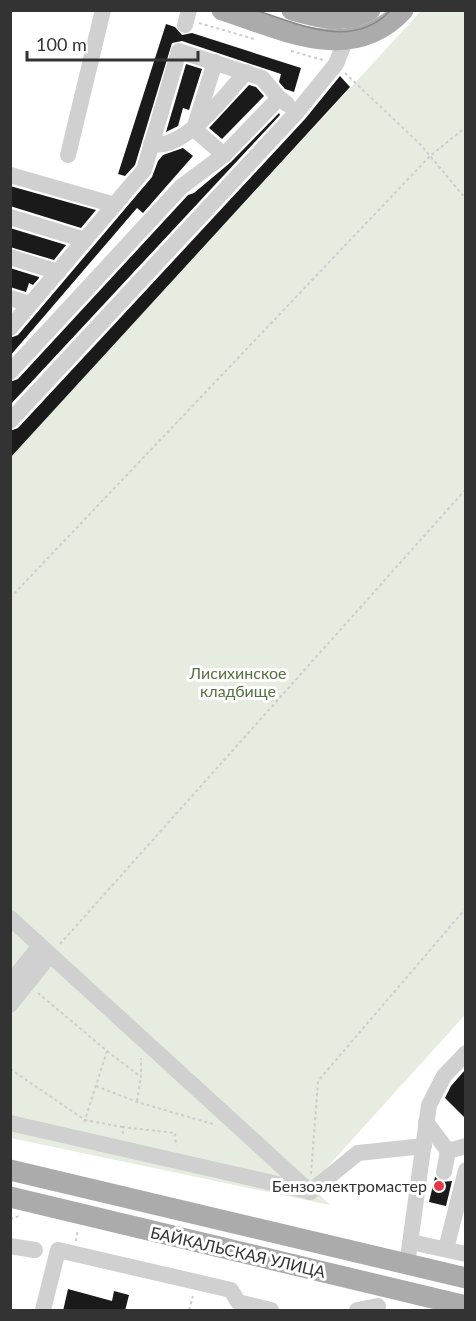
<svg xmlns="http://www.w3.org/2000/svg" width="476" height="1321" font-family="Lato,sans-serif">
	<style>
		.green { fill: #e6ecdf }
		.building { fill: #1a1a1a }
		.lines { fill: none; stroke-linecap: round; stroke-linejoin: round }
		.path { stroke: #cdcdcd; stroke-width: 2; stroke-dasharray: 3 3; stroke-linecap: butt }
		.minor { stroke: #d0d0d0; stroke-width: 16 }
		.major { stroke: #ababab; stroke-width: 21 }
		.tram { stroke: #888; stroke-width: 1.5 }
		.poi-dot { fill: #e63946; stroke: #fff; stroke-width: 2 }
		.labels { text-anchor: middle; stroke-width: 6; stroke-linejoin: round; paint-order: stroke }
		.park-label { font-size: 16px; fill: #56703f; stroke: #fff }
		.poi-label { font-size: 16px; fill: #333; stroke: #fff; text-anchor: end }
		.street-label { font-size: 16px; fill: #333; stroke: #fff }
	</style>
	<rect width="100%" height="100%" fill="#fff"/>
	<path class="green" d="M421,11h44v1004l-155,171 20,19 -319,-67 -1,-680z"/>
	<g class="building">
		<path d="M166,24l9,3 7,8 10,-2 109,35 -7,24 -9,-3 -6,-7 2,-8 -99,-33 -10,2 -37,122 -10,11 -7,-2z"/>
		<path d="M186,64l16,5 -13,41 -6,-2 -5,18 -12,6z"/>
		<path d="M340,76l10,11 -340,371v-27l8,-3 287,-309z"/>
		<path d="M249,85l7,2 8,9 -42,43 -13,-11z"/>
		<path d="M279,113l1,2 -270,290v-23l8,-3 170,-184 6,-2 37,-31z"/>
		<path d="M183,148l10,8 -50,57 -6,-5 -127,148v-18l8,-3 134,-158 6,-16 5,-6z"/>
		<path d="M10,186l86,24 -15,18 -71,-22z"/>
		<path d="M10,228l56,17 -12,15 -44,-13z"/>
		<path d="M10,268l29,9v1l-6,7 -4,-2 -3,9 -16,-5z"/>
		<path d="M465,1070v48l-20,-20 6,-12z"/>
		<path d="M435,1177l6,5 11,-1 -6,25 -17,-4z"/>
		<path d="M68,1289l44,12 2,-10 15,4 -4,16h-62z"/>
	</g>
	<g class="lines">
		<g class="path">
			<path d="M199,23l55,16"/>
			<path d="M291,51l32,9"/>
			<path d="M345,73l75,71 46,55"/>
			<path d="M10,598l420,-442 36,-29"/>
			<path d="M60,944l406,-455"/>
			<path d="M38,993l69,58 -22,69 37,7 1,7"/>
			<path d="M107,1051l34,26v-19"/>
			<path d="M10,1069l75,51 -2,5"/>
			<path d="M96,1086l41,16 79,23"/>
			<path d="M137,1101l4,-24"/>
			<path d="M122,1127l53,6 1,13"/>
			<path d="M311,1174l7,-93 148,-173"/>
			<path d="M10,1219l9,-3"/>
			<path d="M76,1241l2,-12"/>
			<path d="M189,1310l4,-14"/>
		</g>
		<g class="minor">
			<path d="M185,25l4,-15"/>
			<path d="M215,62l-21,67 30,26"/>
			<path d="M151,144c33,8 75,-50 95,-72"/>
			<path d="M68,155l35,-145"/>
			<path d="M10,175l105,30"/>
			<path d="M10,217l75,23"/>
			<path d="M10,257l48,15"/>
			<path d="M10,298l20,6"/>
			<path d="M10,328l134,-158 35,-119 83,27 17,20"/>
			<path d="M10,372l171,-185 43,-32 55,-57 8,6"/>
			<path d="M10,421l287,-309 39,-48 9,-23"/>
			<path d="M10,918l300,274"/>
			<path d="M10,983l29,-36"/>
			<path d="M10,1005l40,-50"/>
			<path d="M426,1122l22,29 18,-5"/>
			<path d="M10,1123l298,68"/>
			<path d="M444,1172l4,-21"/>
			<path d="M310,1192l48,-39 66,-7"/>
			<path d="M411,1242l55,12"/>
			<path d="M10,1246l25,4"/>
			<path d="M446,1249l20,-79"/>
			<path d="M407,1265l22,-160 15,-29 22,-23"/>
			<path d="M43,1310l15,-60 173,40 7,12 33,8"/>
			<path d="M357,1310l21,-4"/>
		</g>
		<g class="major">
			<path d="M222,10c60,19 129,56 181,0"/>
			<path d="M292,10c27,8 52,15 78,0"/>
			<path d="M10,1170l456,108"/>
			<path d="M10,1197l456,109"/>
		</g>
		<path class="tram" d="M255,10c44,14 98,41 136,0"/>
	</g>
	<circle class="poi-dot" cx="439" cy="1186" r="6"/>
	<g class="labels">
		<g class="park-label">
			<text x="238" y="679">Лисихинское<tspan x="238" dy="18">кладбище</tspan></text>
		</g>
		<g class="poi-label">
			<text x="427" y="1192">Бензоэлектромастер</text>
		</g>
		<g class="street-label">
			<text transform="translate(238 1252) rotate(13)" y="6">БАЙКАЛЬСКАЯ УЛИЦА</text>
		</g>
	</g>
	<rect width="476" height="1321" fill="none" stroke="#333333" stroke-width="24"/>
	<path d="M27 51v9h171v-9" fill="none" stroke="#333333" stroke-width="3"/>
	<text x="36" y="51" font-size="18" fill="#333333" stroke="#ffffff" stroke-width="4.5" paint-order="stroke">100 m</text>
</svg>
